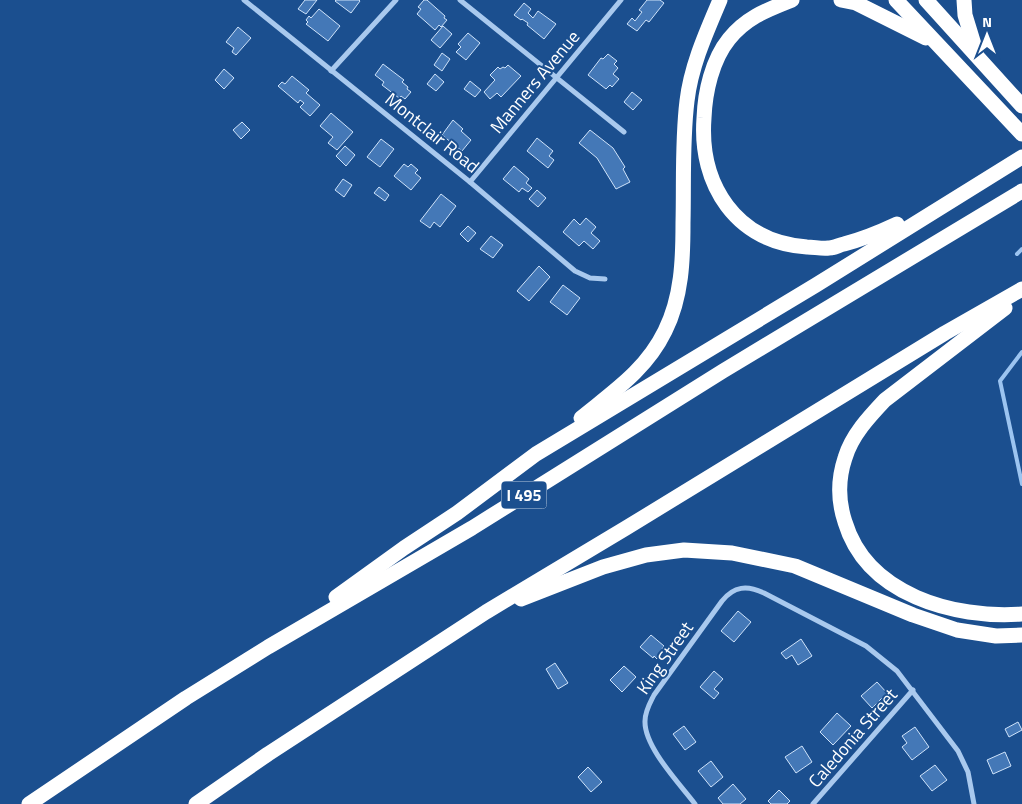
<svg xmlns="http://www.w3.org/2000/svg" width="1022" height="804" font-family="'Titillium Web',sans-serif">
	<style>
		.lines { fill: none; stroke-linecap: round; stroke-linejoin: round }
		.stream { stroke: #9cc4f0; stroke-width: 4 }
		.building { fill: #4478b7; stroke: #cfe3fa }
		.street { stroke: #a9c9ee; stroke-width: 5 }
		.highway { stroke: #fff; stroke-width: 15 }
		.labels { text-anchor: middle; stroke-width: 4; stroke-linejoin: round; paint-order: stroke }
		.shield { fill: #1b4f8f; stroke: #bbcadd; stroke-width: 1 }
		.shield-label { font-size: 16px; font-weight: bold; fill: #fff }
		.street-label { font-size: 18px; fill: #fff; stroke: #1b4f8f }
	</style>
	<rect width="100%" height="100%" fill="#1b4f8f"/>
	<g class="lines">
		<g class="stream">
			<path d="M1017,254l5,-5"/>
			<path d="M1022,352l-22,29 22,103"/>
		</g>
	</g>
	<g class="building">
		<path d="M305,0h12l-11,14 -8,-5z"/>
		<path d="M336,0h23l1,1 -9,12 -16,-12z"/>
		<path d="M424,0h3l18,16 -1,2 3,2 -6,7 -2,-2 -4,5 -18,-16 4,-5 -3,-2z"/>
		<path d="M647,0h13l4,3 -15,19 -3,-2 -9,11 -10,-7 5,-6 3,3 7,-9 -3,-2z"/>
		<path d="M524,3l7,6 -3,4 5,5 5,-7 18,13 -12,15 -17,-14 1,-2 -6,-4 -1,1 -7,-5z"/>
		<path d="M319,9l21,17 -12,15 -22,-17 2,-2 -2,-2 3,-4 2,2z"/>
		<path d="M443,26l9,8 -12,14 -9,-8z"/>
		<path d="M238,27l13,11 -15,17 -4,-3 2,-4 -8,-6z"/>
		<path d="M468,33l12,10 -14,17 -10,-8 5,-5 -3,-3z"/>
		<path d="M442,53l8,6 -8,12 -8,-6z"/>
		<path d="M608,54l9,7 -3,3 4,4 -5,6 6,5 -7,8 -2,-2 -4,4 -18,-14 13,-17 2,1z"/>
		<path d="M383,64l21,16 -2,2 6,5 -1,2 4,3 -6,7 -4,-3 -2,2 -17,-13 2,-3 -9,-7z"/>
		<path d="M508,65l13,11 -20,21 -4,-4 -7,6 -6,-7 11,-12 -5,-5 8,-8 2,2 3,-2 2,1z"/>
		<path d="M224,69l10,9 -10,11 -9,-9z"/>
		<path d="M435,74l9,8 -8,9 -9,-7z"/>
		<path d="M292,76l17,14 -3,3 14,12 -10,11 -10,-9 4,-4 -4,-3 -2,3 -20,-17 4,-4 3,2z"/>
		<path d="M470,81l11,9 -6,7 -11,-8z"/>
		<path d="M632,92l10,8 -9,10 -9,-8z"/>
		<path d="M331,113l22,19 -16,18 -9,-7 5,-6 -13,-11z"/>
		<path d="M453,120l10,9 -2,2 10,9 -9,11 -20,-16z"/>
		<path d="M242,122l8,8 -9,9 -8,-9z"/>
		<path d="M590,130l23,18 12,19 -2,2 7,13 -14,7 -19,-31 -18,-15z"/>
		<path d="M537,138l16,13 -4,5 5,4 -6,8 -21,-17z"/>
		<path d="M381,139l13,10 -14,18 -13,-10z"/>
		<path d="M345,146l10,9 -9,11 -10,-10z"/>
		<path d="M404,164l4,3 3,-3 7,6 -3,3 6,5 -10,12 -17,-14z"/>
		<path d="M514,166l15,13 -3,4 6,5 -4,4 -6,-4 -3,4 -16,-13z"/>
		<path d="M343,179l9,6 -8,12 -9,-7z"/>
		<path d="M379,187l10,8 -4,6 -11,-8z"/>
		<path d="M537,190l9,8 -8,9 -9,-8z"/>
		<path d="M441,194l15,12 -16,21 -6,-5 -4,6 -10,-7z"/>
		<path d="M586,218l10,9 -5,6 9,8 -7,8 -9,-8 -5,5 -16,-14 11,-13 6,6z"/>
		<path d="M468,226l8,7 -8,9 -8,-8z"/>
		<path d="M491,236l12,9 -10,13 -13,-9z"/>
		<path d="M539,266l11,11 -21,24 -12,-10z"/>
		<path d="M563,285l17,13 -13,17 -17,-13z"/>
		<path d="M738,611l13,11 -17,20 -13,-11z"/>
		<path d="M651,635l13,11 -2,3 3,2 -8,8 -3,-3 -1,2 -13,-11z"/>
		<path d="M801,639l11,17 -14,9 -6,-10 -6,4 -5,-6z"/>
		<path d="M555,663l13,20 -10,6 -12,-20z"/>
		<path d="M624,666l12,11 -14,15 -12,-12z"/>
		<path d="M714,671l9,8 -9,10 5,4 -5,6 -14,-12z"/>
		<path d="M877,682l10,11 -15,15 -11,-12z"/>
		<path d="M837,713l14,13 -18,19 -13,-13z"/>
		<path d="M1018,722l4,8 -13,7 -4,-8z"/>
		<path d="M684,726l12,16 -11,8 -12,-16z"/>
		<path d="M915,727l14,20 -17,13 -10,-13 5,-4 -5,-7z"/>
		<path d="M802,746l10,16 -16,11 -11,-16z"/>
		<path d="M1005,752l6,14 -18,8 -6,-14z"/>
		<path d="M711,761l12,16 -12,10 -13,-16z"/>
		<path d="M935,765l12,15 -15,11 -12,-15z"/>
		<path d="M588,767l14,15 -11,10 -13,-15z"/>
		<path d="M733,784l13,15 -6,5h-17l-5,-6z"/>
		<path d="M779,790l11,11 -3,3h-16l-3,-3z"/>
	</g>
	<g class="lines">
		<g class="street">
			<path d="M244,0l226,182 105,89 15,7 15,1"/>
			<path d="M460,0l164,132"/>
			<path d="M331,71l65,-71"/>
			<path d="M470,182l151,-182"/>
			<path d="M695,804c-15,-20 -51,-57 -50,-83 0,-10 5,-18 9,-26l68,-94c12,-15 25,-16 42,-8l102,53 31,25 61,80 10,21 6,32"/>
			<path d="M813,804l100,-114"/>
		</g>
		<g class="highway">
			<path d="M792,0c-25,10 -45,17 -63,39 -17,21 -24,53 -25,79 -5,67 32,124 103,129 7,0 15,2 22,1 5,0 10,-3 15,-4 19,-5 36,-12 53,-20"/>
			<path d="M841,0l15,3 70,35"/>
			<path d="M896,0l126,134"/>
			<path d="M926,0l96,106"/>
			<path d="M964,0l1,15 11,36"/>
			<path d="M1005,308l-120,92c-16,17 -33,35 -40,58 -7,21 -7,43 0,64 22,73 109,97 177,92"/>
			<path d="M581,418c33,-27 65,-48 84,-87 17,-34 18,-72 18,-108 1,-40 -1,-82 4,-122 4,-35 19,-68 33,-101"/>
			<path d="M336,597l68,-49 53,-35 79,-59 280,-169 206,-128"/>
			<path d="M521,599l82,-32 43,-12 38,-5 48,3 63,13 118,49 44,15 39,6 26,-1"/>
			<path d="M29,804l157,-106 82,-51 204,-119 251,-157 299,-180"/>
			<path d="M196,804l72,-50 218,-142 140,-84 319,-195 77,-44"/>
		</g>
	</g>
	<g class="labels">
		<rect class="shield" x="501.5" y="481.5" width="45" height="27" rx="4"/>
		<g class="shield-label">
			<text x="524" y="501">I 495</text>
		</g>
		<g class="street-label">
			<text transform="translate(535 82) rotate(-50)" y="6">Manners Avenue</text>
			<text transform="translate(432 133) rotate(39)" y="6">Montclair Road</text>
			<text transform="translate(665 658) rotate(-55)" y="6">King Street</text>
			<text transform="translate(853 738) rotate(-49)" y="6">Caledonia Street</text>
		</g>
	</g>
	<g transform="translate(987 35)" stroke="#1b4f8f" stroke-width="4" paint-order="stroke">
	<path d="M0-4L9 19L0 12L-9 19Z" fill="#ffffff"/>
	<text y="-8" font-size="14" font-weight="bold" text-anchor="middle" fill="#ffffff">N</text>
	</g>
</svg>
